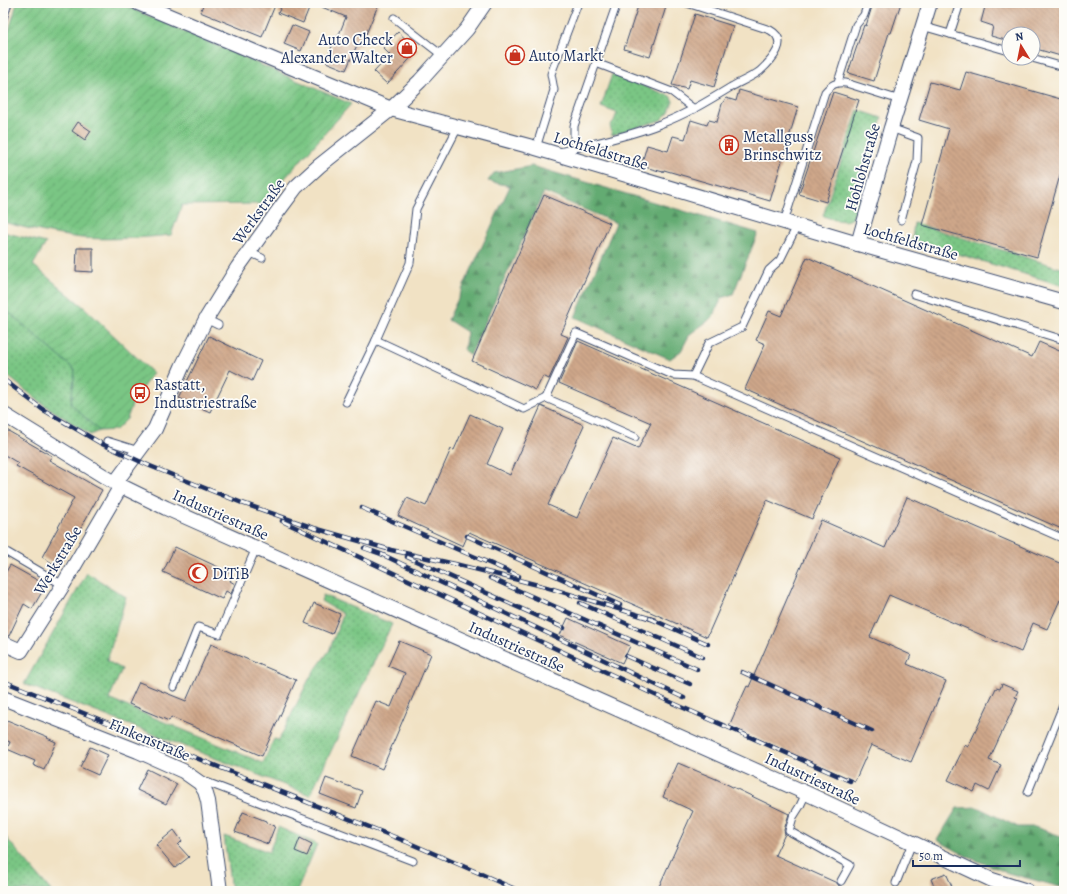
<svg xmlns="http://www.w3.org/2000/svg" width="1067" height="894" font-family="Alegreya,serif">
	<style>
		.grass { fill: url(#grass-dots); stroke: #4a7a71 }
		.forest { fill: url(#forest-firs); stroke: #3f6d68 }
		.garden { fill: url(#garden-furrows); stroke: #4a7a71 }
		.building { fill: url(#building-back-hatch) }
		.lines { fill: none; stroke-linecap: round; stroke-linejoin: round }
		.service-casing { stroke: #3b4a6d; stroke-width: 9 }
		.minor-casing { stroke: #3b4a6d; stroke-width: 16 }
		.service { stroke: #fff; stroke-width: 7 }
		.minor { stroke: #fff; stroke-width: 14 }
		.rail-casing { stroke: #1b2f5e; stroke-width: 4.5 }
		.rail { stroke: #fdfcf7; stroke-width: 3; stroke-dasharray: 9; stroke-linecap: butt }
		.labels { text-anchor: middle; stroke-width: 3.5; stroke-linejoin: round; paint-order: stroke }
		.poi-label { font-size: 16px; fill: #1b2f5e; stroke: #fdfcf7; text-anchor: start }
		.street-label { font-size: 16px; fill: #1b2f5e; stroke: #fdfcf7 }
	</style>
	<defs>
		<pattern id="grass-dots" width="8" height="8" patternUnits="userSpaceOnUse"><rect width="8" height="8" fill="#7ac684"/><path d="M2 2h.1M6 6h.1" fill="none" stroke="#63a16f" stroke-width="1.8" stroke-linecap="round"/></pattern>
		<pattern id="forest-firs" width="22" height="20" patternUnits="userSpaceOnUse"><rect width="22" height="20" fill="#63ab72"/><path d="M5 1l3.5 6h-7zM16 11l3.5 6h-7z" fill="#518c61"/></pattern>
		<pattern id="garden-furrows" width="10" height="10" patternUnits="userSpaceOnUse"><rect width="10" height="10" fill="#7ac684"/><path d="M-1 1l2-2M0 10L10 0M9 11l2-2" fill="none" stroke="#63a16f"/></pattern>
		<pattern id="building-back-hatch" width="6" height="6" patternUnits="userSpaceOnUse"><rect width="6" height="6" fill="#cfa78a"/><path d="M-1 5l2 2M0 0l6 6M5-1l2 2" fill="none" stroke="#a78874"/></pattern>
	</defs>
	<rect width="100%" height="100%" fill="#fdfcf7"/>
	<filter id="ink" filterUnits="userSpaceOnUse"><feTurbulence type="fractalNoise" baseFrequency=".025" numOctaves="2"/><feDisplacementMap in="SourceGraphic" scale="8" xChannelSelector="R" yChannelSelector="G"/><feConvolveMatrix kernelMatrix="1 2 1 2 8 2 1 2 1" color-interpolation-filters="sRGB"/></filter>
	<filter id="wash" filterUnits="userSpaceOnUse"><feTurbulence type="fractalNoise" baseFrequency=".012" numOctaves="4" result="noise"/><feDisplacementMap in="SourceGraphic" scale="16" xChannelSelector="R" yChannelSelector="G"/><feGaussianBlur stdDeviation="0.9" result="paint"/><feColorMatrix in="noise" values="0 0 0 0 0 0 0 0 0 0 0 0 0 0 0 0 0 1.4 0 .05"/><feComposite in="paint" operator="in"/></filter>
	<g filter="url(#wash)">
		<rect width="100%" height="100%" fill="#f1e2c4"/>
		<g class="grass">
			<path d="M612,74l58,22 3,5 -4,11 -8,8 -49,15 -2,-10 4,-4 3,-8 -16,-6z"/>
			<path d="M858,110l24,8 -29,100c-9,6 -20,1 -30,-2z"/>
			<path d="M914,223l150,46v17l-152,-46z"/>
			<path d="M3,307l72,63 -4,34 28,27 -9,4 -50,-33 -37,-30z"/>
			<path d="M87,573l39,24 -19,64 15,8 -13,30 154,64 11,-24 5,1 31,-63 19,-26 14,-37 -22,-13 2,-6 69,29 -82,171 -286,-111z"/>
			<path d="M278,827l39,17 -20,47h-66l-7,-55 45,16z"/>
			<path d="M3,834l48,57h-48z"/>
		</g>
		<g class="forest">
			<path d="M532,166l226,67 -25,61 -11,4 -10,20 -22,16 -9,17 -11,8 -95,-42 41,-94 -72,-31 -74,164 -6,-6 3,-18 -19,-12 62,-134 -22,-5 6,-8z"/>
			<path d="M977,807l41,20h17l29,10v51l-56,-15 -40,-16 -31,-17 20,-32z"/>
		</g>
		<g class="garden">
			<path d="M17,3h102l232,101 -89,100 -80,1 -11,30c-29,3 -60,5 -89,3 -27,-3 -53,-9 -79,-16v-171z"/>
			<path d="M3,232l43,11 -13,22 52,43 68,65 -19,26 -7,20 -11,11 -17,1 -28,-27 4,-34 -72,-63z"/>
		</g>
		<g id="blocks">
			<g class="building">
				<path d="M204,3h72l-14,34 -62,-25z"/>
				<path d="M283,3h28l-8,20 -25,-10z"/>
				<path d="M312,3h67l-18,43 -4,-1 -11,25 -20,-8 10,-26 2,1 8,-20z"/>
				<path d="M639,3h14l13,4 -16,50 -26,-8z"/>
				<path d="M873,3h28l-10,30h-2l-15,48 -26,-8 16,-48 2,1z"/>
				<path d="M986,3h78v54l-31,-9v-14h-24v7l-18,-5 2,-10 -12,-4z"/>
				<path d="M695,14l38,12 -19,61 -24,-7 -3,9 -15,-4z"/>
				<path d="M292,25l17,7 -8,19 -17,-7z"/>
				<path d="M398,32l20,18 -31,34 -13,-12 16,-17 -7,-7z"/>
				<path d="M966,72l98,28v61l-27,96 -115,-32 27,-96 -30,-9 11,-38 30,8z"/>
				<path d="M739,90l59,17 -28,94 -106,-31 -1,2 -22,-6 6,-21 21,6 5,-15 12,3 6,-19 16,5 2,-5 8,2 5,-18 4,-6 10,3z"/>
				<path d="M833,92l26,8 -33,102 -27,-8z"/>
				<path d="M78,122l13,9 -6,9 -13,-9z"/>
				<path d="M544,195l66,28 -49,111 7,3 -19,42 -6,-3 -7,14 -64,-29z"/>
				<path d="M77,248h16v24l-17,-1z"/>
				<path d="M807,257l225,100 7,-15 25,11v177l-319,-141 20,-45 -9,-4 13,-29 12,5z"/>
				<path d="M209,336l52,25 -9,20 -22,-11 -20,42 -31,-14z"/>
				<path d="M578,341l262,116 -28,62 -45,-19 -60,137 -238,-105 -6,14 -65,-30 9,-18 19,8 25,-57 3,1 16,-36 33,15 -16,35 23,11 31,-69 43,19 -36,80 29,13 36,-80 25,11 13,-26 -92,-40z"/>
				<path d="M3,428l49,28 -3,4 53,30 -43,77 -17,-10 32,-59 -58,-32 2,-3 -15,-9z"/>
				<path d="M907,497l157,68v37l-4,-2 -13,29 -14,-6 -12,29 -132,-57 -19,42 41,18 -4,9 39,17 -35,81 -40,-17 -16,36 -126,-55 18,-40 2,1 72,-167 64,28z"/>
				<path d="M175,547l58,27 -3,7 5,3 -4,10 -5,-3 -4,8 -59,-27z"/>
				<path d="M10,565l36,20 -14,24 -8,-5 -15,32 -6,-1v-58z"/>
				<path d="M314,603l26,11 -8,20 -27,-11z"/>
				<path d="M568,618l62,28 -8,17 -62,-28z"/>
				<path d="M399,641l32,13 -49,115 -30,-13 24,-55 15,6 14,-34 -17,-7z"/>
				<path d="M211,644l85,36 -34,76 -91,-39 -2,4 -40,-17 10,-22 47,19z"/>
				<path d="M1002,684l16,7 -3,6 3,1 -29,62 12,5 -12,26 -12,-6 -3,7 -26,-12 17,-35 3,2 28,-59 4,1z"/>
				<path d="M7,720l41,17 -1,1 9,4 -12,28 -11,-5 2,-4 -28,-12 3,-7 -7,-3v-11z"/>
				<path d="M90,747l18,8 -10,20 -18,-8z"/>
				<path d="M678,763l38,16 73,35 -5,16 1,4 -10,21 62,28 2,3 15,5h-197l36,-80 -30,-14z"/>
				<path d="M147,769l30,15 -11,20 -29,-14z"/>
				<path d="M326,778l36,13 -6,17 -36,-14z"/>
				<path d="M243,812l23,9v2l9,3 -7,18 -33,-12z"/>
				<path d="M174,830l8,11 -4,4 11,12 -14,11 -19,-23z"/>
				<path d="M300,838l12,6 -5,12 -12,-5z"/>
				<path d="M946,873l8,18h-18l-5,-12z"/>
			</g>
		</g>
	</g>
	<g filter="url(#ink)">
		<use href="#blocks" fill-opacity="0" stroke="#3b4a6d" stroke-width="1"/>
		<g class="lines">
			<defs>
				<g id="service">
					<path d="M394,18l49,38"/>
					<path d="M3,19l5,-16"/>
					<path d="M922,26l87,25"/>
					<path d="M950,34l10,-31"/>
					<path d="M1032,58l32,9"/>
					<path d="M596,63l76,29 22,17"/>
					<path d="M838,82l18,-57 8,-10 4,-12"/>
					<path d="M891,128l27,10 -1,23 -16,59"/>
					<path d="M536,148l18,-58 -3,-16 27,-71"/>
					<path d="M574,148v-22l43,-123"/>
					<path d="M560,152c33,-9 68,-15 100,-28 25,-9 48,-23 71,-37 9,-5 21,-10 29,-16 12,-11 30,-30 10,-41l-83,-27"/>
					<path d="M784,222l41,-130c7,-8 11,-10 21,-9l54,17"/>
					<path d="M249,252l13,6"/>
					<path d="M914,294l150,46"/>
					<path d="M206,319l12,6"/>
					<path d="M376,340l34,-77 6,-54 42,-82"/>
					<path d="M693,376l16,-33 33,-16 27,-57 11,-10 17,-34"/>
					<path d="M346,402l30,-62 148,69 22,-11"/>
					<path d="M635,437l-89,-39 30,-65 97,42 20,1 371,163"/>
					<path d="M107,441l32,10"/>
					<path d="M3,550l60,35"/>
					<path d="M174,687l24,-60 21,7 37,-86"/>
					<path d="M201,780l212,81"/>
					<path d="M1028,792l36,-89"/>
					<path d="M806,793l-6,13 -7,11 -4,14 61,34 -9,16"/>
					<path d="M896,883l16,-40"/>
				</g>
				<g id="minor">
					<path d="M138,3l253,106 145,39 322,96 206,58"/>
					<path d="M858,244l33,-116 39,-125"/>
					<path d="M3,414l112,69 51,25 640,285 186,87 35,11"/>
					<path d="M115,483l40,-54 27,-62 24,-48 32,-52 38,-53 20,-27 23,-21 72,-57 29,-28 47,-52 18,-26"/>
					<path d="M3,643l18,8 42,-66 58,-99"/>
					<path d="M3,698l135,53 45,20 17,12 5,8 3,10 12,90"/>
				</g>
			</defs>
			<use href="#service" class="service-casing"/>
			<use href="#minor" class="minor-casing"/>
			<use href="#service" class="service"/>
			<use href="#minor" class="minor"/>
			<defs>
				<g id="rail">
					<path d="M3,379l39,30 60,35 48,22 92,37 72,25 77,22 64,14 91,23 109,33"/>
					<path d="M362,508l157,68"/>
					<path d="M282,521l386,180 182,80"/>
					<path d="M467,536l153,69"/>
					<path d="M364,548l17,6 303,144"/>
					<path d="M407,557l157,71"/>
					<path d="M490,578l207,91"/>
					<path d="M580,603l122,54"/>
					<path d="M649,618l59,26"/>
					<path d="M626,656l64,28"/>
					<path d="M742,672l130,59"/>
					<path d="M3,681l404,161 72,31 40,18"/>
				</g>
			</defs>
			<use href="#rail" class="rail-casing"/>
			<use href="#rail" class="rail"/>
		</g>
	</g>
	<defs>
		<symbol id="shop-ring" viewBox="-11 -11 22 22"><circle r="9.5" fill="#fdfcf7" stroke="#c8321e" stroke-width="1.5"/><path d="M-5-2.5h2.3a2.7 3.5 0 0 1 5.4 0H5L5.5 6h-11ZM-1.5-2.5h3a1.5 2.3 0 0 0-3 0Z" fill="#c8321e"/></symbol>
		<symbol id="building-ring" viewBox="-11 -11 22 22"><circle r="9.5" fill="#fdfcf7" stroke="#c8321e" stroke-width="1.5"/><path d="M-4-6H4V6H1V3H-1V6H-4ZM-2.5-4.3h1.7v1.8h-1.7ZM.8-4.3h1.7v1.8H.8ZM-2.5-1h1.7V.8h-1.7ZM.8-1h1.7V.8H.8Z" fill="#c8321e"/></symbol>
		<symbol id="bus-ring" viewBox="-11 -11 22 22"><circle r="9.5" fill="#fdfcf7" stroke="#c8321e" stroke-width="1.5"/><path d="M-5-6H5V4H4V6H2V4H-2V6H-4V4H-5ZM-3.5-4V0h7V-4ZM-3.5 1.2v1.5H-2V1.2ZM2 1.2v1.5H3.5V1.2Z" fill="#c8321e"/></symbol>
		<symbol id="mosque-ring" viewBox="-11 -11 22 22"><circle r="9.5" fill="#fdfcf7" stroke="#c8321e" stroke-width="1.5"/><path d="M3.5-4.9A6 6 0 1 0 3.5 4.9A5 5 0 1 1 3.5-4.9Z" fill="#c8321e"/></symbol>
	</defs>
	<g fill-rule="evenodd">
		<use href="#shop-ring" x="396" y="37" width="22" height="22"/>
		<use href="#shop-ring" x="504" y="44" width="22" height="22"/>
		<use href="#building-ring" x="718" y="134" width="22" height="22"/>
		<use href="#bus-ring" x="129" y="382" width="22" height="22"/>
		<use href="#mosque-ring" x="187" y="562" width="22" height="22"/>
	</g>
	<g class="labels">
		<g class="poi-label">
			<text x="393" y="45" text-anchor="end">Auto Check<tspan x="393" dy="18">Alexander Walter</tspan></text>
			<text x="529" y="61">Auto Markt</text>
			<text x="743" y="142">Metallguss<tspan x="743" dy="18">Brinschwitz</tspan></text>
			<text x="154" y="390">Rastatt,<tspan x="154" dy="18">Industriestraße</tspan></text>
			<text x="212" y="579">DiTiB</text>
		</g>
		<g class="street-label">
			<text transform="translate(601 150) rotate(17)" y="6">Lochfeldstraße</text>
			<text transform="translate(862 167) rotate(-74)" y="6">Hohlohstraße</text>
			<text transform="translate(258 211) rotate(-54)" y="6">Werkstraße</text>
			<text transform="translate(911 241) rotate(16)" y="6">Lochfeldstraße</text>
			<text transform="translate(221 514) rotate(24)" y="6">Industriestraße</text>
			<text transform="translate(57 560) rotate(-59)" y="6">Werkstraße</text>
			<text transform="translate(517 646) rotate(24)" y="6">Industriestraße</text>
			<text transform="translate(150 739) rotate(23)" y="6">Finkenstraße</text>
			<text transform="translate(813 778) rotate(25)" y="6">Industriestraße</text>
		</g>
	</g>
	<rect width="1067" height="894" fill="none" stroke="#fdfcf7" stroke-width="16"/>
	<g transform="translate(1021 46) rotate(350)"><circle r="19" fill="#fdfcf7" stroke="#a3aaba"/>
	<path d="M0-3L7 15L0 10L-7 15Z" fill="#c8321e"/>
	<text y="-6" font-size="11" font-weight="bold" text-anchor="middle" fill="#1b2f5e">N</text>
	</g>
	<path d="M913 860v6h107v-6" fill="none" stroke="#1b2f5e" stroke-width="2"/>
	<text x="919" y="860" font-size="12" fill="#1b2f5e" stroke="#fdfcf7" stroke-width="3" paint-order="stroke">50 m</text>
</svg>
